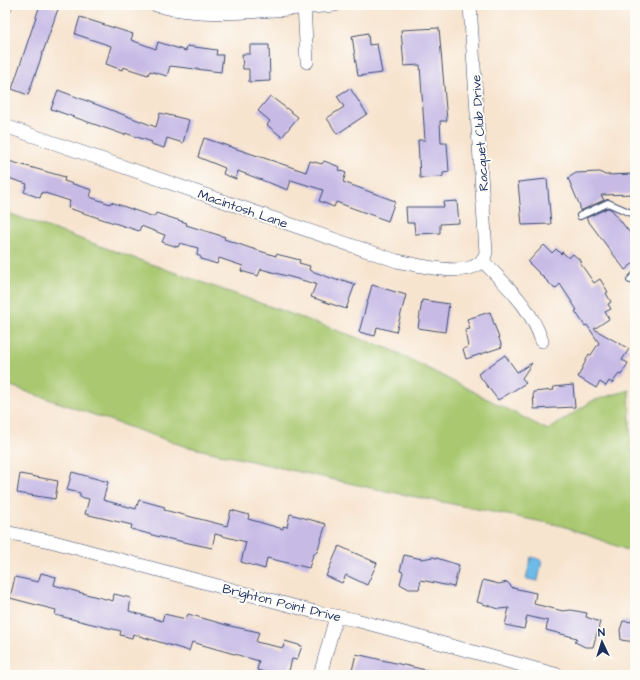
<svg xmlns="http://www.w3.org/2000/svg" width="640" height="680" font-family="'Architects Daughter',sans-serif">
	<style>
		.green { fill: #a9c86f; stroke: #627c66 }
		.water { fill: #6dbbe7; stroke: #4475a2 }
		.building { fill: #c7bbe6 }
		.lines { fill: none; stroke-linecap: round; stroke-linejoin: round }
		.service-casing { stroke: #3c4a6f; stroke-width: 8 }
		.minor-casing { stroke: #3c4a6f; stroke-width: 14 }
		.service { stroke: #fff; stroke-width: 6 }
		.minor { stroke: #fff; stroke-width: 13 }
		.labels { text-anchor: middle; stroke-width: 4; stroke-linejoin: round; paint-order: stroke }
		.street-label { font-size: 13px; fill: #1b2f5e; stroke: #fdfcf7 }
	</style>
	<rect width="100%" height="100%" fill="#fdfcf7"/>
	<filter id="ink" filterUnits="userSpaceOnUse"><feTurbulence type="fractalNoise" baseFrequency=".025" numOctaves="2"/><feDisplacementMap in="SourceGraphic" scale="8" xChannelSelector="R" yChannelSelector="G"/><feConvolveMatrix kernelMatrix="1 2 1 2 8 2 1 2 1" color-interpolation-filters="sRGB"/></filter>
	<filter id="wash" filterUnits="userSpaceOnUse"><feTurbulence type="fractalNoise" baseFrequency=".012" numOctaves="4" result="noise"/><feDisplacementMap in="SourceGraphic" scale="16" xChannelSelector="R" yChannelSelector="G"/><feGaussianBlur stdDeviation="0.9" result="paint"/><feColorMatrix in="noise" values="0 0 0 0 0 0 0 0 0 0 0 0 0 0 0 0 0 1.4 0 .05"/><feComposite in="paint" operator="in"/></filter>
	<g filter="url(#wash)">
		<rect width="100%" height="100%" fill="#f7e4cf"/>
		<path class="green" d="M5,212l387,138 156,80 44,-29 37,-11 2,60 4,1v102l-72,-27 -192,-38 -187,-42 -179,-62z"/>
		<path class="water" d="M531,557l11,3 -4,21 -12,-2z"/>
		<g id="blocks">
			<g class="building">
				<path d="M40,5h8l10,4 -30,86 -16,-6z"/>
				<path d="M80,17l53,17 -2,6 25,9 2,-7 28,9 1,-5 30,4 -1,5h7l-2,17 -51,-6 -3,10 -17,-5 -2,4 -25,-8 -1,3 -16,-6 5,-18 -36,-12z"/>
				<path d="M439,28l8,93h-7l1,22h6l2,29 -6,1v3l-2,1 -21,1 -2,-38h7l-5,-75 -16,1 -3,-36z"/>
				<path d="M368,33l1,12 8,-1 5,29 -24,3 -6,-40z"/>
				<path d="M250,45h19l1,36 -21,1v-13h-6l-1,-15h8z"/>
				<path d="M350,88l17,26 -30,20 -10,-16 17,-11 -7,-11z"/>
				<path d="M58,90l98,37 4,-14 29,7 -6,23 -16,-5 -3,10 -13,-4 1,-2 -27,-9v2l-74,-26z"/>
				<path d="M270,96l28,21 -16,20 -15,-12 3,-4 -12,-10z"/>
				<path d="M204,138l102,34 4,-11 12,3 2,-3 16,6 -1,3 7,3 -3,9 52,19 -7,20 -52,-19 -2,5 -15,-6 4,-11 -32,-10 -3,10 -50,-19 -2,8 -13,-5 2,-6 -27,-11z"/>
				<path d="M5,160l60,17 -1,4 28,9 -2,7 20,7 1,-2 43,15 2,-4 31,10 -1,2 39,12 -1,2 26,9 26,8v-2l24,6 -1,3 11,3 -1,4 30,11v-2l16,5 -9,25 -35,-12 5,-13 -55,-15 -3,7 -17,-5 2,-5 -24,-8 -2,6 -16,-5v-2l-4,-2 1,-7 -18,-5 -2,4 -16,-5 3,-7 -24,-9 -2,5 -71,-23 2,-7 -28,-9 -2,6 -16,-6 3,-8 -22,-7z"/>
				<path d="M600,172l5,3 30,-1v20l-34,1 3,5 -24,11v-5l-12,-28 8,-5z"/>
				<path d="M547,179l4,45 -29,1 -4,-43z"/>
				<path d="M457,201l2,22 -19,1v9l-25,1 -1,-11h-7l-1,-16h38l-1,-5z"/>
				<path d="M608,208l4,2 18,23 5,-4v33l-10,8 -39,-52z"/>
				<path d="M544,245l8,8 4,-4 5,5 1,-2 7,6 4,-4 9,8 -2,1 14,20 6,-4 8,13 -2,1 5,9 -3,2 3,5 -6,3 4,7 -15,10 35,20 -7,11 6,3 -7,12 -2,-1 -7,9 -3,-2 -3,5 -6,-4 -4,6 -18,-11 11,-23 2,1 8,-12 -12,-18 -2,1 -10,-15 2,-1 -17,-26 -5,5 -27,-27z"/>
				<path d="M372,285l34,10 -10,37 -19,-5 -2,9 -16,-4z"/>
				<path d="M422,300l27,4 -4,28 -27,-4z"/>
				<path d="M490,312l12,35 -36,12 -3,-10 5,-2 -3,-17 5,-1 -3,-10z"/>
				<path d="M505,355l12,17 15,-9 -10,15 4,5 -28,17 -20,-26z"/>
				<path d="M573,385l2,22 -41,2 -1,-17 21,-2 -1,-3z"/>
				<path d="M72,472l36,10 -5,18 33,9 3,-9 26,7 -1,3 63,16 4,-16 18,5 -1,4 35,10v-3l4,1 3,-13 36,10 -9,28 -4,3 -4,13 -42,-10 -2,11 -24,-7 5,-20 -31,-8 -3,14 -56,-12 -25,-7 1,-4 -47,-11 4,-15 -9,-2v-4l-13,-3z"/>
				<path d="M20,474l38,7 -3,18 -38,-6z"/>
				<path d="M339,546l38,17 -10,22 -21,-10 -4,8 -16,-7z"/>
				<path d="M404,555l18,4 11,-2 26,8 -5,22 -33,-7 -2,9h-10l-9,-5 3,-12 -3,-1z"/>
				<path d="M41,573l15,4 -2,8 24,7 35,9 1,-7 17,4 -2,13 33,10 2,-7 22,5 2,-5 42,12 29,6 -3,10 27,6 2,-7 17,5 -5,14 -5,-1 -4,16h-13l-18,-5 2,-9 -67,-19 -3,9 -56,-17 -1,4 -12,-3 1,-4 -66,-16 1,-5 -46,-12 5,-21 23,5z"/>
				<path d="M483,580l16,4 8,-2 6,6 23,5 -2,11 29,7 8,-1 16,3 -1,4 14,5 -7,25h-8l-10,-5 2,-4 -31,-8 2,-9 -21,-5 -3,13 -19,-4 4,-17 -10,1 -22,-7z"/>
				<path d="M623,621l12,1v20l-14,-2 -1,-10z"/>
				<path d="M356,654l74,17v4h-79z"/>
			</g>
		</g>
	</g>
	<g filter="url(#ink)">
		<use href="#blocks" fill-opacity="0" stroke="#3c4a6f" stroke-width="1"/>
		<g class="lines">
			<defs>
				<g id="service">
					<path d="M580,216l28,-13 25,11"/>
					<path d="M630,280l5,-5"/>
				</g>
				<g id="minor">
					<path d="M156,5c52,15 125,4 179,0"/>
					<path d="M304,5l3,57"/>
					<path d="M5,7l1,-2"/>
					<path d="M5,126l392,135c21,4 83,22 89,-9l-16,-247"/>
					<path d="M482,260c26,28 47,44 60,81"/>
					<path d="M5,532l49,10 261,70 41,8 202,55"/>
					<path d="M320,675l16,-58"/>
				</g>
			</defs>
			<use href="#service" class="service-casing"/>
			<use href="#minor" class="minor-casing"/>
			<use href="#service" class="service"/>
			<use href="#minor" class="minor"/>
		</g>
	</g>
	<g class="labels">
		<g class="street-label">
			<text transform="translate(479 133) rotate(-94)" y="5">Racquet Club Drive</text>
			<text transform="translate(243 208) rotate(19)" y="5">Macintosh Lane</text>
			<text transform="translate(282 602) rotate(14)" y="5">Brighton Point Drive</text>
		</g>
	</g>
	<rect width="640" height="680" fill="none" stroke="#fdfcf7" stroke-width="20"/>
	<g transform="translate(602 642) rotate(356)" stroke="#fdfcf7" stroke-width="3" paint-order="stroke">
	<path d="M0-3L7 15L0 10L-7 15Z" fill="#1b2f5e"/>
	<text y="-6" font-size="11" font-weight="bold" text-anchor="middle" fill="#1b2f5e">N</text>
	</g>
</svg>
